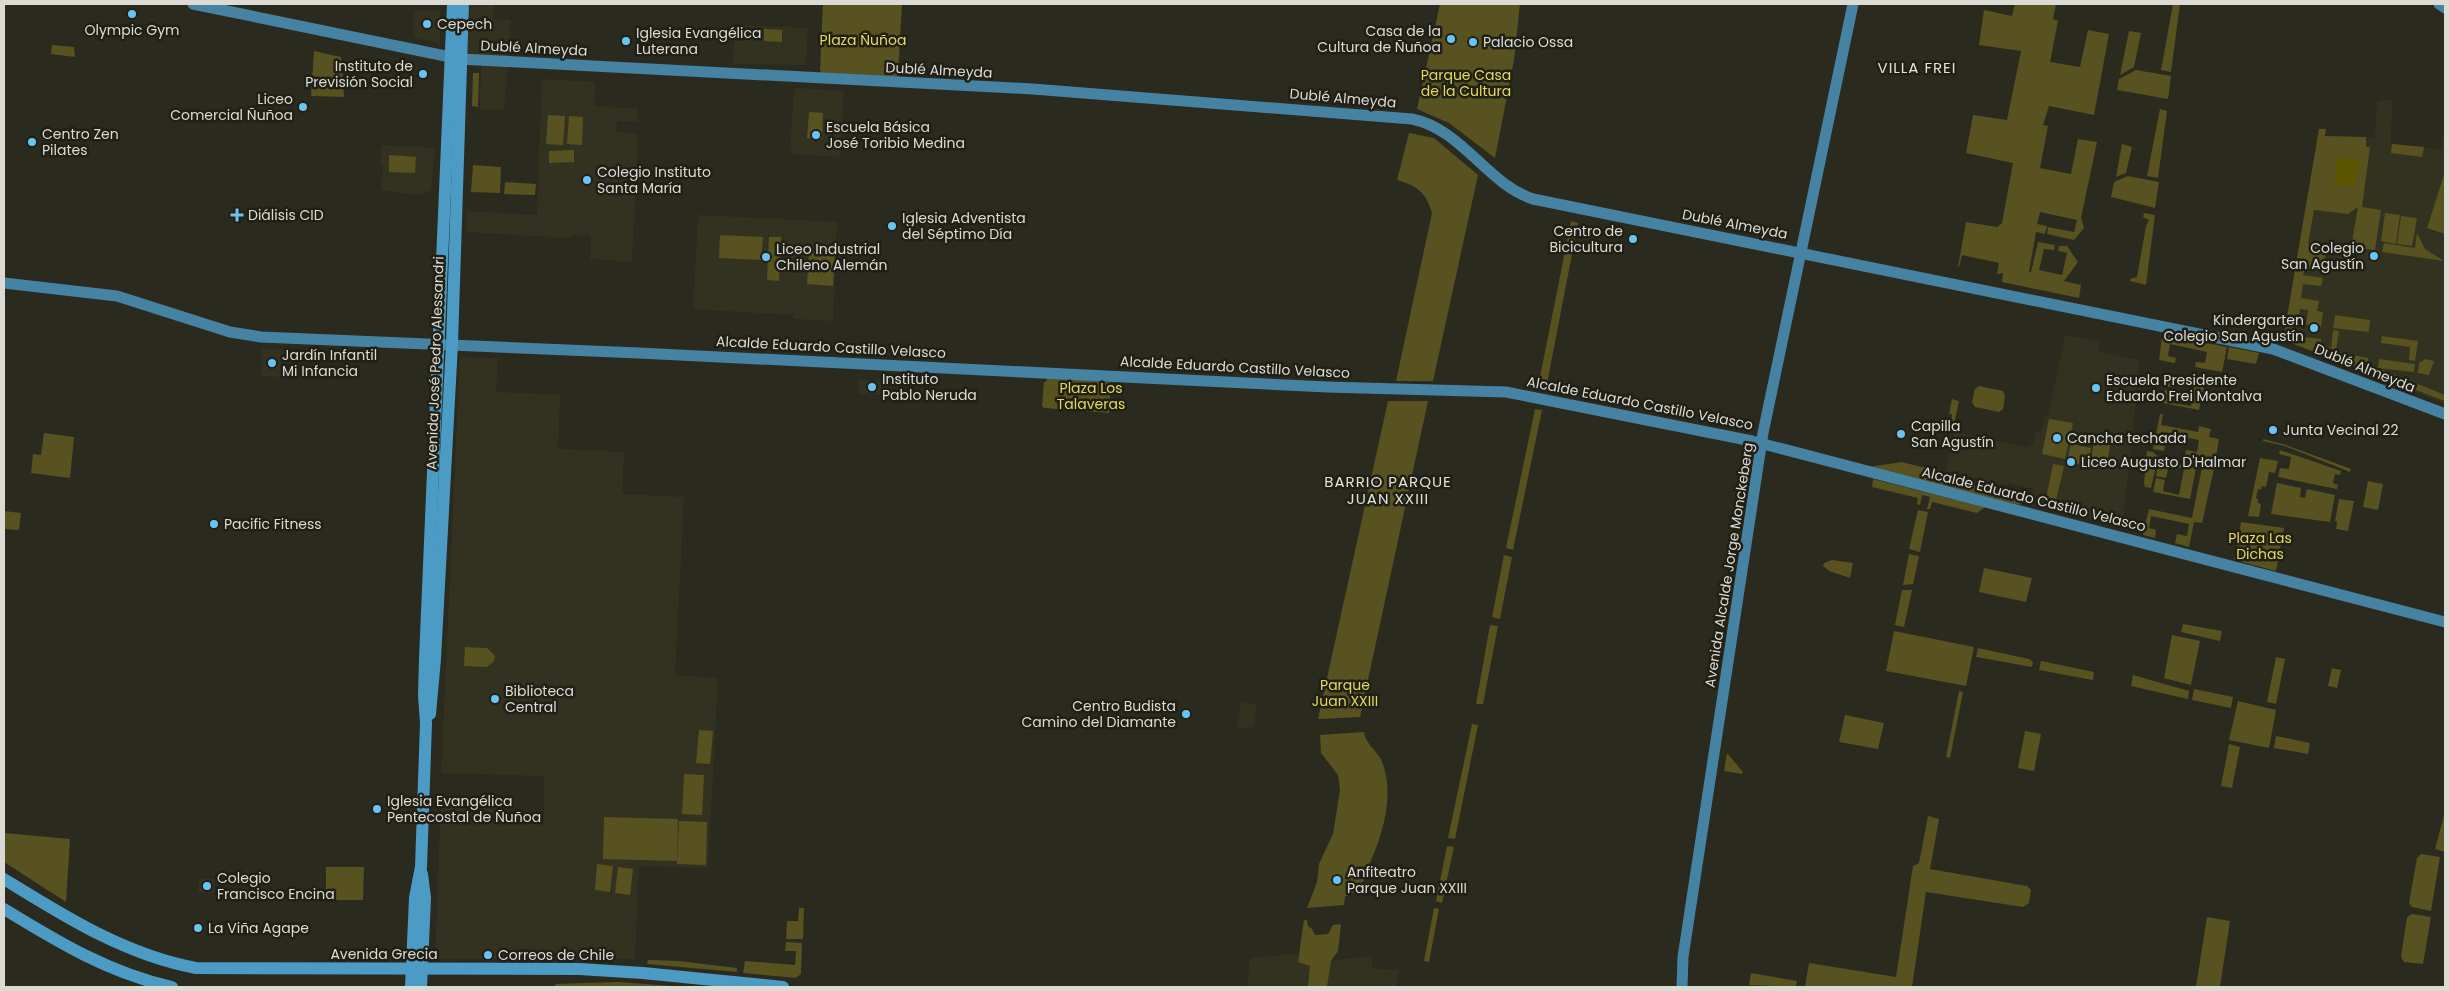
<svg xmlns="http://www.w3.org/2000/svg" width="2449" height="991" font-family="Poppins,sans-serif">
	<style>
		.built { fill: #333221 }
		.green { fill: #575220 }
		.water { fill: #5b5500 }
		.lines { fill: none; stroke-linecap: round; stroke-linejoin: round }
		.secondary { stroke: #4683a3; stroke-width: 11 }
		.primary { stroke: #4b9bc5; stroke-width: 12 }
		.poi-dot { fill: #6bc3f2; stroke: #212016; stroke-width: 2 }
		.labels { text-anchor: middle; stroke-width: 5; stroke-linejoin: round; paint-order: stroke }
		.poi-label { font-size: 14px; fill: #dbdbd4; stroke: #212016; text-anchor: start }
		.park-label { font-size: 14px; fill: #e4d95a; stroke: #212016 }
		.street-label { font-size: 14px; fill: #dbdbd4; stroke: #212016 }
		.neighbourhood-label { font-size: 15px; letter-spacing: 1px; fill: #e2e1d3; stroke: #212016 }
	</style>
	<rect width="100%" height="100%" fill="#2b2a1f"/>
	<g class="built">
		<path d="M470,4h24l-1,15 18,1 -7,90h-24l1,-49 -14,-1z"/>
		<path d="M414,10l26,1v32l-26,-5z"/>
		<path d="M735,25l73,3 -2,37 -73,-1z"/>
		<path d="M542,79l53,3 -1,24 44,3v13l-21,-1 -1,11 22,2 -6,128 -42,-3 1,-23 -20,-1 -1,3 -104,-6 1,-21 70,4z"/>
		<path d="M794,88l50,3 -4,66 -50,-3z"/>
		<path d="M2392,100l-1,43 50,7 2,-15 2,-1v270l-160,-64 36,-204 54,2 2,-37z"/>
		<path d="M381,145l54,3 -4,42 -11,5 -39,-5 2,-24 -3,-1z"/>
		<path d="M698,215l139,7 -4,99 -40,-2v-4l-100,-6z"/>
		<path d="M2065,335l35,7 -1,10 41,8 -17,162 -3,2 -89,-22 3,-13 -26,-6 -1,3 -61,-15 8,-39 73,15 6,-4 2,-12 6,1 4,-17 3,1z"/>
		<path d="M262,349h20l-1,28 -20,-1z"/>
		<path d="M460,357l38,1 -2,34 64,3 -2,54 66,3 -2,42 62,3 -9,178 43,3 -10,190 -69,-2 -4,93h-200l6,-158 59,2v10l14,1v10h30v-48l-103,-3z"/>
		<path d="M858,380l28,1 -1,14 -27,-1z"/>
		<path d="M1241,702l16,3 -3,22 -17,2z"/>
		<path d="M199,879h16l-1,14 -16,-1z"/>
		<path d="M1298,954v8l13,4 -3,21h-61l3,-29z"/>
		<path d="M1373,956l-1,13 27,1 -4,17h-68l4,-26z"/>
	</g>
	<g class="green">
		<path d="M823,4h79l-4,71 -3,2 -73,-4 -2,-3z"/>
		<path d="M1440,4h80l-6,56 -19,98 -46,-35 -32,-14z"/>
		<path d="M2015,4h41l-3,15 5,2 -8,41 30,5 8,-37 21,4 -15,81 -45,-9 -6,19 5,1 -8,42 31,6 7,-35 19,3 -16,76 3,10 -10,12 -27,-6 1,-7 26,5 3,-12 -37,-8 -3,12 10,2 -2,8 -9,-2 -7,40h2l7,-30 17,3 -1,5 -10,-1 -5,21 23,5 5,-22 -9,-2 1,-5h8l11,16 -14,19 17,4 -2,13 -77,-16 1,-9 -6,1 2,-11 -37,-8 -3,12h-1l8,-45 31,5 5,-4 11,-60 -47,-10 7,-38 34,5 14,-69 -42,-6 5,-35 28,6z"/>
		<path d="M2173,4h7l-9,68 -10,-2z"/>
		<path d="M764,29l18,1v12l-18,-1z"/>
		<path d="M2129,31l12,2 -7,34 -14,8z"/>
		<path d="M52,45l22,2 1,10 -24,-3z"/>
		<path d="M314,51l27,6 3,40 -33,-1z"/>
		<path d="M2136,70l35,6 -3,23 -51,-9 2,-11z"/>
		<path d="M473,73h6l-1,34 -6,-1z"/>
		<path d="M2160,109l7,2 -9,67 -11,-2z"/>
		<path d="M809,112l14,1 -1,26 -15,-1z"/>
		<path d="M548,115l17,1 -2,29 -17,-1z"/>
		<path d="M569,116l14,1 -1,28 -15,-1z"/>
		<path d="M2319,129h7l-1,7 41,1v10h4l-8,60 19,3 -6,40 -24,-3 7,-40 -10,7 -34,-4 -6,34 19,3 -4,24 -18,-2 -2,6 20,3 -2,8 -18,-2 -2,14 18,3 -2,10 6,1 -2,15 -15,-2 2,-15 -8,-1 -4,27 25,3v7l9,1 1,3 2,-20 6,1 -3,19 -3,1 35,7v6l10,4 1,-9 36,5 -1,8 -36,-4 67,27v6l-162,-61z"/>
		<path d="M1409,133l25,5 44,37 -45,206h-37l36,-168c-6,-21 -15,-27 -35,-33z"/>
		<path d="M2122,144l10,3 -6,26 -10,4z"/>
		<path d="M2392,144l32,3 -2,10 -31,-4z"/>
		<path d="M574,150v12l-25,1v-12z"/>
		<path d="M389,155l27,2 -1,16 -26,-1z"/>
		<path d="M473,165l28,2 -1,26 -29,-1z"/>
		<path d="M2445,172v62l-18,-6z"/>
		<path d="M2128,176l31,6 -4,26 -44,-11 3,-15z"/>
		<path d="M505,182l31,2 -1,11 -31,-1z"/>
		<path d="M2144,213l11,2 -9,70 -16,-4v-2l7,-2 9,-51 3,-6 -6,-3z"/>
		<path d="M2385,213l15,2 -4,29 -15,-3z"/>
		<path d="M2401,216l16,2 -5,28 -15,-2z"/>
		<path d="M1571,221l7,2 -32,166 -8,-2z"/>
		<path d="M2417,233l8,16 19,12 -62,-9 2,-9 31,5z"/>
		<path d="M720,235l43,2 -2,23 -42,-2z"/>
		<path d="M769,237h12l-2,44 -12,-1z"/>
		<path d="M809,252l26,1 -2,33 -26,-2z"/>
		<path d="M2335,315l35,5 -1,12 -36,-4z"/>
		<path d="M2165,335l62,12 -5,25 -27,-5 1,-5 9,1 2,-11 -37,-8 -2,12 8,2 -1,5 -16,-3 3,-23z"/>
		<path d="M2382,336l36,5 -3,20 -6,-1 1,-13 -29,-4z"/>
		<path d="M2229,347l30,6 -3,11 -29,-5z"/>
		<path d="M2425,359l9,2 -5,14 -11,-2 1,-10z"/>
		<path d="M2168,374l37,7 -6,29 -36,-7 2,-13 9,1 -2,12 19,3 4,-25 -19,-3 -2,10 -8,-2z"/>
		<path d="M1047,377l64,5 -2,31 -65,-5 -2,-2 2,-24h2z"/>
		<path d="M1979,386l24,5 2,5 -2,13 -4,3 -24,-5 -3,-5 3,-13z"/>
		<path d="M1952,399l7,2 -6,29 -7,-2 2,-7h3l1,-7h-3z"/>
		<path d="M1388,401h40l-68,316 -42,2z"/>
		<path d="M1535,409l7,1 -29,140 -7,-2z"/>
		<path d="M2160,414h3l-2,11 37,7 1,-6 12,3 -2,8 10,2 -4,23 -30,-6 1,-6 11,2 2,-12 -38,-8 -3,13 7,1 -1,5 -11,-2z"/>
		<path d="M2049,419l24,4 -8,36 -23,-5z"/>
		<path d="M44,433l30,4 -4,41 -39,-5 2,-19 8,1z"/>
		<path d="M2096,434l16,3 -6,30 -16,-3z"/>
		<path d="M2263,439l23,6 65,24 -1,3 -65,-26 -22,-5z"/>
		<path d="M2071,444l20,4 -3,18 -21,-4z"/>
		<path d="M2280,450l61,21 -1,4 -5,-1 -2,9 5,2 -1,4 -59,-12 2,-9 9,1 2,-12 -12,-3z"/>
		<path d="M2147,451l6,1 5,5 -7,31 -6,-1 -1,-3z"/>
		<path d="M2260,458l18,3 -3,12 -6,-1 -3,15 -4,-1 -1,4 -3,-1 -2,9 2,1v4l3,1 -2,13 -11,-1z"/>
		<path d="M2160,459l36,9 -6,31 -37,-7 3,-14 9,2 -2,11 16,4 5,-26 -15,-4 -3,13 -10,-2z"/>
		<path d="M1902,462l19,5h8l-1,8 7,1 2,-7 8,4 -1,5 78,19 -2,8 -151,-38z"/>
		<path d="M2203,462l12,2 -13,59 -8,-1 -5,25 -14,-4 2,-9 10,2 2,-12 -38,-8 -2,12 7,2 -1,8 -12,-3 6,-26 43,9z"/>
		<path d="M2053,464l11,2 -8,34 -10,-2z"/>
		<path d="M1873,479l111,28v1l-7,5 -45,-11 -2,7h-3l3,-12 -8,-2 -2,10 -3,-1 1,-6 -46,-11z"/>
		<path d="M2368,481l15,3 -5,26 -15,-3z"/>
		<path d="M2277,483l24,5 -1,9 5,1 2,-9 28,6 -5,27 -59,-8z"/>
		<path d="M2339,499l15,2 -6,30 -12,-2 1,-8h-2z"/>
		<path d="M1918,510l10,2 -8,40 -11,-3z"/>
		<path d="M4,511l17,2 -2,17 -15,-1z"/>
		<path d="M2241,522l43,6 -8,43 -42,-11z"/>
		<path d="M1909,554l10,2 -6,28 -10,1z"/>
		<path d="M1504,555l8,2 -12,62 -8,-2z"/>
		<path d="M1832,560l21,3 -3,15 -21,-7 -6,-5 1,-3z"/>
		<path d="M1984,568l48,10 -6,24 -47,-10z"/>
		<path d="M1902,590h10l-8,37 -9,-2z"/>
		<path d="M2183,624l39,7 -2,10 -39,-9z"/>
		<path d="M1490,625l8,1 -15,78h-7z"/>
		<path d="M1894,631l80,16 -8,39 -80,-15z"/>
		<path d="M2172,635l28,6 -9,44 -27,-7z"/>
		<path d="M465,647l22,1 8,8 -1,5 -7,6 -23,-1z"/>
		<path d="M1978,648l51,11 4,3 -1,5 -56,-10z"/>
		<path d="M2276,657l9,2 -9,45 -9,-2z"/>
		<path d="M2041,661l53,11 -1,8 -54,-10z"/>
		<path d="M2332,668l9,2 -4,18 -9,-2z"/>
		<path d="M2133,675l56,16 -1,8 -57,-13z"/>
		<path d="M2194,689l39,8 -2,11 -39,-8z"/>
		<path d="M1959,691l4,1 -13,66 -4,-1z"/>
		<path d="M2238,701l38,9 -7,38 -40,-8z"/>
		<path d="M1845,715l39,8 -6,26 -39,-7z"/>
		<path d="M1472,724l6,1 -23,114 -7,-1z"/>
		<path d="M699,730l14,1 -3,33 -14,-1z"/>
		<path d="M2025,731l16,3 -7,37 -16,-3z"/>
		<path d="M1364,732c2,14 15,19 19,32 12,36 -2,75 -17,108 -2,4 -2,11 -5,14 -3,5 -11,8 -16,11l-1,8 -37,3 10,-26 2,-18 14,-30 7,-44 -2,-15 -17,-22 -1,-18z"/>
		<path d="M2276,736l34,7 -2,11 -34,-6z"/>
		<path d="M2229,744l11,3 -8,41 -11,-2z"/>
		<path d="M1727,753l16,19 -1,2 -18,-3z"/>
		<path d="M684,774l20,1 -2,40 -20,-1z"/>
		<path d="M2445,812v40l-10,-3z"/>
		<path d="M1928,816l11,3 -9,50 97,17 4,4 -2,13 -6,4 -97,-15 -14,95h-107l4,-24 87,14 17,-111 6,-3z"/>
		<path d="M604,817l74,2 -1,42 -74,-2z"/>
		<path d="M679,821l28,1 -1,43 -29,-1z"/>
		<path d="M4,833l66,6 -4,63 -62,-40z"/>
		<path d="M1447,846l7,1 -12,56 -6,-2z"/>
		<path d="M2421,854l19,3 -9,54 -19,-4 -3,-4 8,-45z"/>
		<path d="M597,864l16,2 -3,26 -15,-2z"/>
		<path d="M326,867h38l-1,33h-33v-7l-4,-1z"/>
		<path d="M618,867l15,2 -3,26 -15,-2z"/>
		<path d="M799,908h5l-1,31h-17l1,-18h11z"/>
		<path d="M1434,908l5,1 -10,53 -5,-1z"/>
		<path d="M2412,914l19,3 -8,47 -19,-2 -3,-5 6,-40z"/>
		<path d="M2207,917l23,4 -10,66h-24z"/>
		<path d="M1304,920h3l1,6 4,3 3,6 13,-1 5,-9 8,-1 -3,27 -7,10 -4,26h-19l2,-21 -12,-4z"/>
		<path d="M786,942l16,1 -1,31 -5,4 -53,-5 2,-12 50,4 1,-14h-11z"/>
		<path d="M648,960l31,1 58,7v4l-90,-8z"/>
		<path d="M1751,973l46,8 -1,6 -47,-2z"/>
		<path d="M618,982l69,5h-133l2,-3z"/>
	</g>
	<path class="water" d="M2338,157l22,4 -4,26 -22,-3z"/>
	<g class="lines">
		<g class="secondary">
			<path d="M193,4l267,55 573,30 379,30c50,10 75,65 121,80l740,150 172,65"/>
			<path d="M2439,4l6,4"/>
			<path d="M4,283l113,13 113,36 31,5 378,16 688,34 179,5 246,49 693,181"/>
			<path d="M1682,987l1,-30 80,-524 90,-429"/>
		</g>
		<g class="primary">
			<path d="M430,714l5,-55 17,-315 11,-340"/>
			<path d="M4,879c60,37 121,76 192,89l383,1 64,4 140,14"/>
			<path d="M4,909c54,33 105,64 168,78"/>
			<path d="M411,987l4,-89 6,-31 5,-144 -2,-28 1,-36 28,-655"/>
			<path d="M421,987l4,-89 -3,-24"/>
		</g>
	</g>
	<g class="poi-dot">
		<circle cx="132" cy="14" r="5"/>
		<circle cx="427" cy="24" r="5"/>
		<circle cx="1451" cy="39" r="5"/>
		<circle cx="626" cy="41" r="5"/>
		<circle cx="1473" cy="42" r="5"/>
		<circle cx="423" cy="74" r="5"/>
		<circle cx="303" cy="107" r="5"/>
		<circle cx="816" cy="135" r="5"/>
		<circle cx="32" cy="142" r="5"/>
		<circle cx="587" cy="180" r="5"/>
		<path d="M234.5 207.5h5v5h5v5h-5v5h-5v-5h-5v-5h5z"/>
		<circle cx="892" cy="226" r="5"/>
		<circle cx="1633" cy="239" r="5"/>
		<circle cx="2374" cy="256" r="5"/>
		<circle cx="766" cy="257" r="5"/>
		<circle cx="2314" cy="328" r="5"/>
		<circle cx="272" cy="363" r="5"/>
		<circle cx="872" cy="387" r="5"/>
		<circle cx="2096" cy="388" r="5"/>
		<circle cx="2273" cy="430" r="5"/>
		<circle cx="1901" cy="434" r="5"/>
		<circle cx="2057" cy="438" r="5"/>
		<circle cx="2071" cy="462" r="5"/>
		<circle cx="214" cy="524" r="5"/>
		<circle cx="495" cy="699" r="5"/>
		<circle cx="1186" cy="714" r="5"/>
		<circle cx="377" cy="809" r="5"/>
		<circle cx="1337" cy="880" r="5"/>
		<circle cx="207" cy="886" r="5"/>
		<circle cx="198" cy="928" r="5"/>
		<circle cx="488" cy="955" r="5"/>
	</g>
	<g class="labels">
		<g class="poi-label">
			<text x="437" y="29">Cepech</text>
			<text x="132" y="35" text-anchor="middle">Olympic Gym</text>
			<text x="1441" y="36" text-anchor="end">Casa de la<tspan x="1441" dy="16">Cultura de Ñuñoa</tspan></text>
			<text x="636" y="38">Iglesia Evangélica<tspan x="636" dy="16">Luterana</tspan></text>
			<text x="1483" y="47">Palacio Ossa</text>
			<text x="413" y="71" text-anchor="end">Instituto de<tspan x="413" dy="16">Previsión Social</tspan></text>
			<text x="293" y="104" text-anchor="end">Liceo<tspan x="293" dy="16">Comercial Ñuñoa</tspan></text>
			<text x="826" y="132">Escuela Básica<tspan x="826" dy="16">José Toribio Medina</tspan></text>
			<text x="42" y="139">Centro Zen<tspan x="42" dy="16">Pilates</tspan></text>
			<text x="597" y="177">Colegio Instituto<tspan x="597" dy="16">Santa María</tspan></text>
			<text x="248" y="220">Diálisis CID</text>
			<text x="902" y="223">Iglesia Adventista<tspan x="902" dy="16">del Séptimo Día</tspan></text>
			<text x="1623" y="236" text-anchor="end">Centro de<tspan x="1623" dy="16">Bicicultura</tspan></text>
			<text x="2364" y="253" text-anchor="end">Colegio<tspan x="2364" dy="16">San Agustín</tspan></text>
			<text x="776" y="254">Liceo Industrial<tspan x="776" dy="16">Chileno Alemán</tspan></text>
			<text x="2304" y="325" text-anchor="end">Kindergarten<tspan x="2304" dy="16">Colegio San Agustín</tspan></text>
			<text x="282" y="360">Jardín Infantil<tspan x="282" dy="16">Mi Infancia</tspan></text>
			<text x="882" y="384">Instituto<tspan x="882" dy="16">Pablo Neruda</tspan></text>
			<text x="2106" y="385">Escuela Presidente<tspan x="2106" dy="16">Eduardo Frei Montalva</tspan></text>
			<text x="1911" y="431">Capilla<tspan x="1911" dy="16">San Agustín</tspan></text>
			<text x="2283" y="435">Junta Vecinal 22</text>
			<text x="2067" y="443">Cancha techada</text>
			<text x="2081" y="467">Liceo Augusto D'Halmar</text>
			<text x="224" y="529">Pacific Fitness</text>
			<text x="505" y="696">Biblioteca<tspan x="505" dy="16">Central</tspan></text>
			<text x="1176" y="711" text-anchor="end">Centro Budista<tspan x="1176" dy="16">Camino del Diamante</tspan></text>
			<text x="387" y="806">Iglesia Evangélica<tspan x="387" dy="16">Pentecostal de Ñuñoa</tspan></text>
			<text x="1347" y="877">Anfiteatro<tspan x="1347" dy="16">Parque Juan XXIII</tspan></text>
			<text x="217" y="883">Colegio<tspan x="217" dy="16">Francisco Encina</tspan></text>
			<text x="208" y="933">La Viña Agape</text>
			<text x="498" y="960">Correos de Chile</text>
		</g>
		<g class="park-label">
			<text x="863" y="45">Plaza Ñuñoa</text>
			<text x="1466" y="80">Parque Casa<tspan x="1466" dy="16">de la Cultura</tspan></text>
			<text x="1091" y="393">Plaza Los<tspan x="1091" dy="16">Talaveras</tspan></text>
			<text x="2260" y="543">Plaza Las<tspan x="2260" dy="16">Dichas</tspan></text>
			<text x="1345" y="690">Parque<tspan x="1345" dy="16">Juan XXIII</tspan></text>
		</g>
		<g class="street-label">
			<text transform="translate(534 48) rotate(3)" y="5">Dublé Almeyda</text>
			<text transform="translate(939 70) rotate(3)" y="5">Dublé Almeyda</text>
			<text transform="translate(1343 98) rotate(5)" y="5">Dublé Almeyda</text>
			<text transform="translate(1735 224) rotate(11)" y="5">Dublé Almeyda</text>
			<text transform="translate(831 347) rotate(3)" y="5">Alcalde Eduardo Castillo Velasco</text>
			<text transform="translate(435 363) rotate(-88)" y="5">Avenida José Pedro Alessandri</text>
			<text transform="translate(1235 367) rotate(3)" y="5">Alcalde Eduardo Castillo Velasco</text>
			<text transform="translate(2365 368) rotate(22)" y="5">Dublé Almeyda</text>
			<text transform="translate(1640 403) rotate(11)" y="5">Alcalde Eduardo Castillo Velasco</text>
			<text transform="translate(2034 499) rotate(14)" y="5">Alcalde Eduardo Castillo Velasco</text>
			<text transform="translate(1729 565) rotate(-81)" y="5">Avenida Alcalde Jorge Monckeberg</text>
			<text x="384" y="959">Avenida Grecia</text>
		</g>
		<g class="neighbourhood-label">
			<text x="1917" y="73">VILLA FREI</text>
			<text x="1388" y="487">BARRIO PARQUE<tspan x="1388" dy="17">JUAN XXIII</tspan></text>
		</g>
	</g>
	<rect width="2449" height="991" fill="none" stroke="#dbdbd4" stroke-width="10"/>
</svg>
